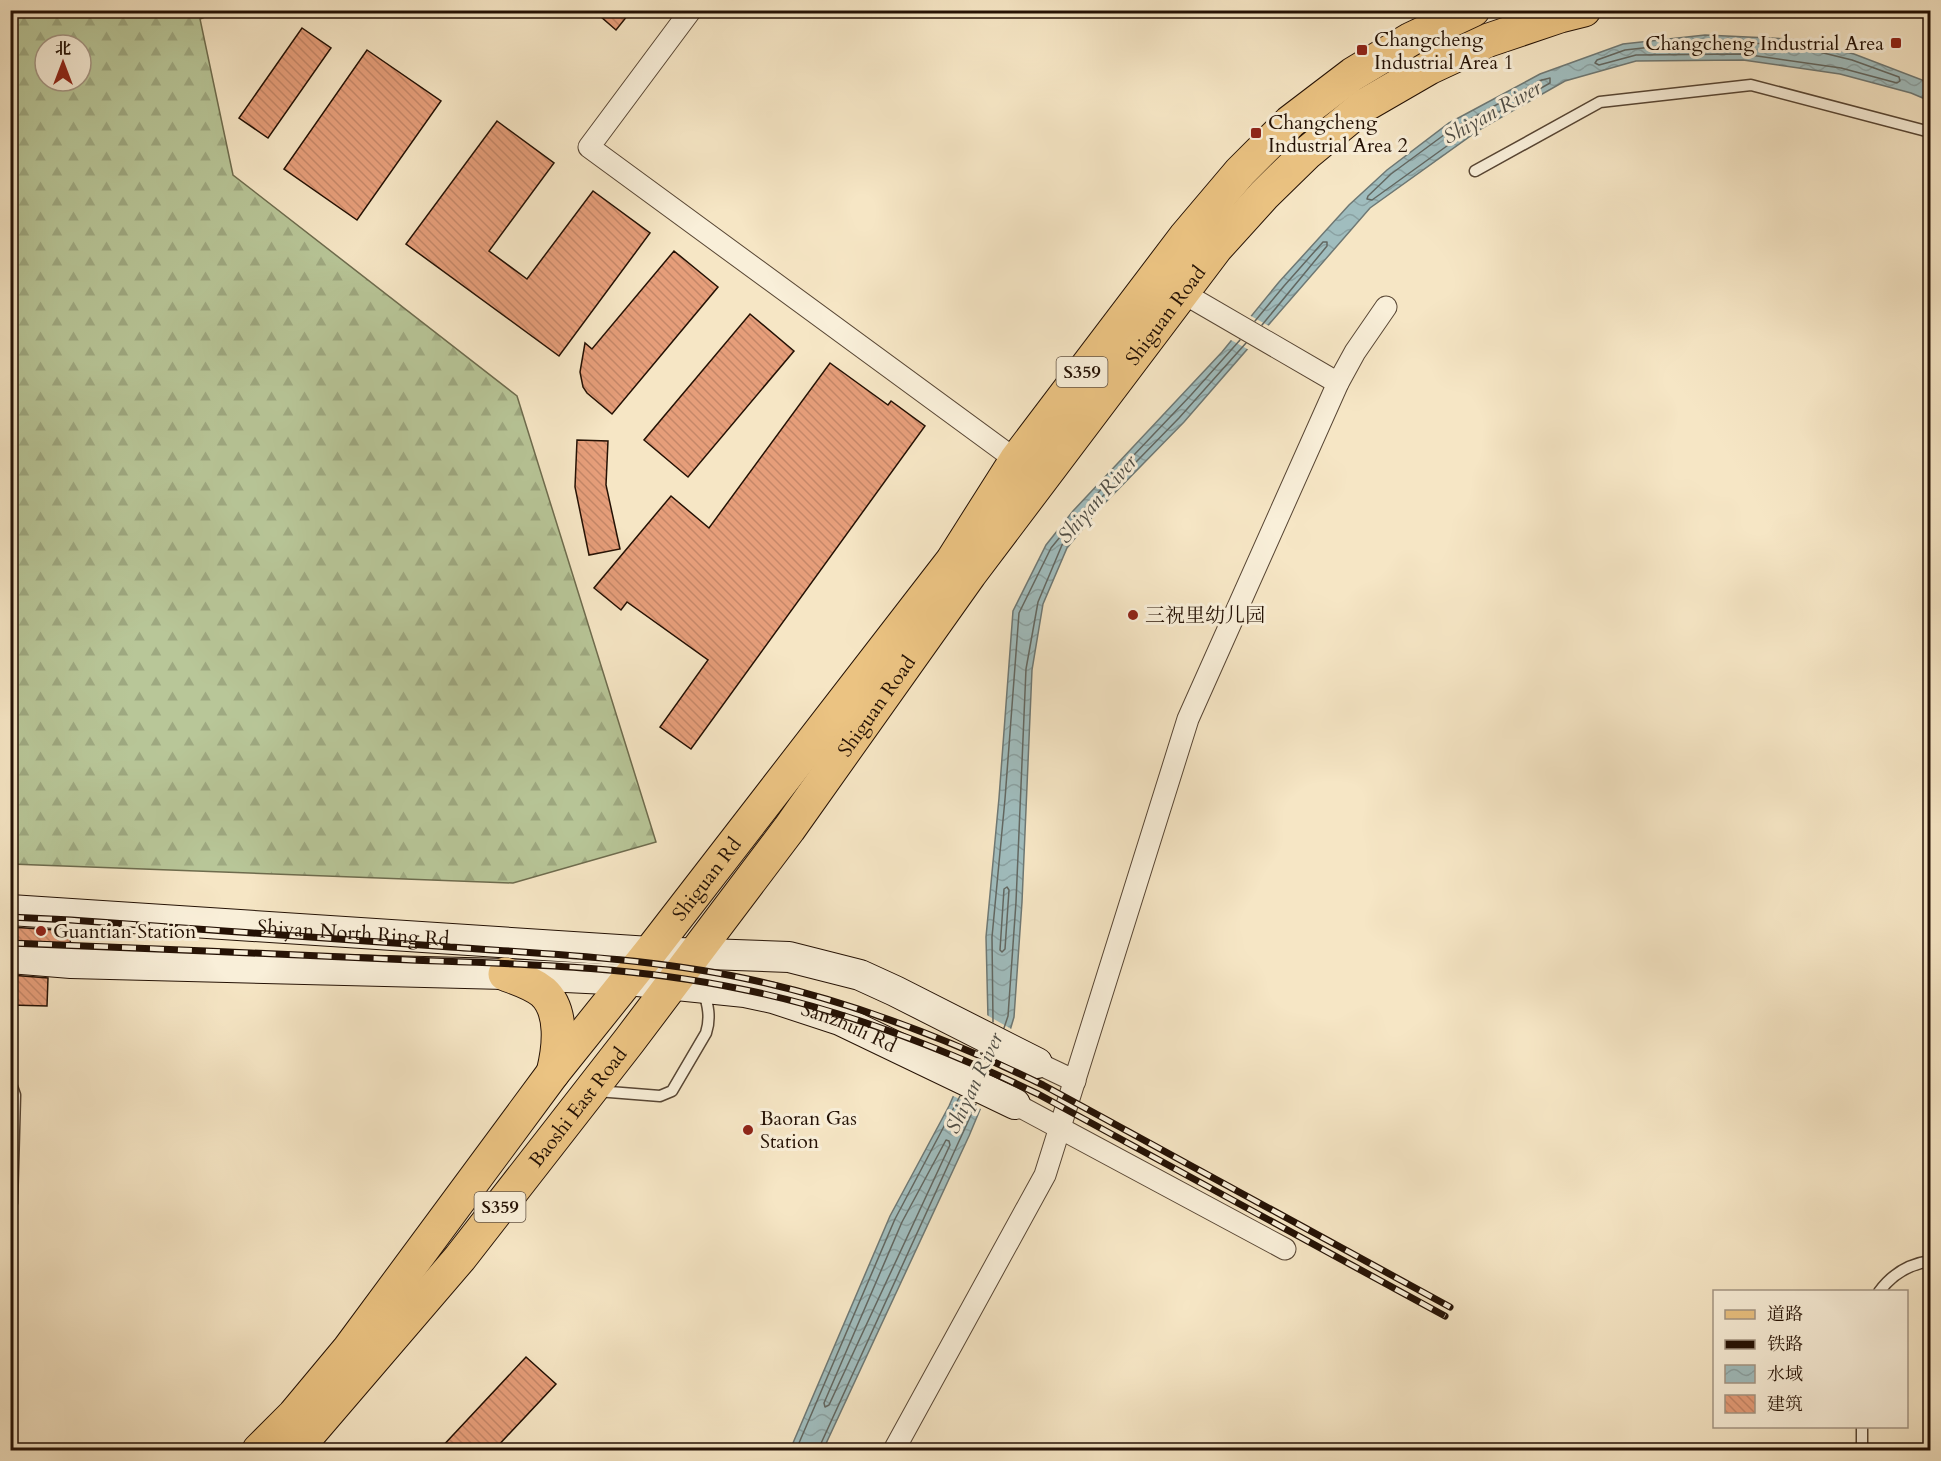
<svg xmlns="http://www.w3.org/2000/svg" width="1941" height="1461" font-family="Cardo,'Noto Serif SC',serif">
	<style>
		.forest { fill: url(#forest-firs); stroke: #6e6c4e; stroke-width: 1.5; fill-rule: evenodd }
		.water { fill: url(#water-waves); stroke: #6e7874; stroke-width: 1.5 }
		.pier { fill: #f6e6c5 }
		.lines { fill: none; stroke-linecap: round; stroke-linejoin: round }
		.shore { stroke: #626761; stroke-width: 1.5 }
		.building { fill: url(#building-back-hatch); stroke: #241104; stroke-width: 1.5 }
		.lane-casing { stroke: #584634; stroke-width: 13 }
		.street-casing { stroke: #584634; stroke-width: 23 }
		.secondary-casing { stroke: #241104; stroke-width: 32 }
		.primary-casing { stroke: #241104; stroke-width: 35 }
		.lane { stroke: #f9efd9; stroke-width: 10 }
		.street { stroke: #f9efd9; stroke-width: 21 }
		.secondary { stroke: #f9efd9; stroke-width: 30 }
		.primary { stroke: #ebc382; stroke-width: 33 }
		.rail-casing { stroke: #241104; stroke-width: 7 }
		.rail { stroke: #f9efd9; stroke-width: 4.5; stroke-dasharray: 14; stroke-linecap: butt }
		.poi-dot { fill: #8f2418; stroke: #f9efd9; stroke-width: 2 }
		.labels { text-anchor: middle; stroke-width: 6; stroke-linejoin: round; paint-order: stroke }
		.shield { fill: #f9efd9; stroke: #645444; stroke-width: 1.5 }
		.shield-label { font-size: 18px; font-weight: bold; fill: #241104 }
		.poi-label { font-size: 20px; fill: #241104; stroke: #f9efd9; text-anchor: start }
		.street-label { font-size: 20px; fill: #241104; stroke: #f9efd9 }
		.water-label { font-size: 21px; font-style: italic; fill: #4f4d45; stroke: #f9efd9 }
	</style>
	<defs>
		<pattern id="forest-firs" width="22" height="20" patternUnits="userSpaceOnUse" patternTransform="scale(1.5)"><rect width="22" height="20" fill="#b8c698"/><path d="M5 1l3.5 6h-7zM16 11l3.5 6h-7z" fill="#9ea981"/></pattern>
		<pattern id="water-waves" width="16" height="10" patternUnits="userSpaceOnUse" patternTransform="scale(1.5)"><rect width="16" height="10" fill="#a0bdbe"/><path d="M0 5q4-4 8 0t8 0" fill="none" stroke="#8aa1a2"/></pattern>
		<pattern id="building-back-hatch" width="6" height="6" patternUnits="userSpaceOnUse" patternTransform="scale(1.5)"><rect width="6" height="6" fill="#e69e7a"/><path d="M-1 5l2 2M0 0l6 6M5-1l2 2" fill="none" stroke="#c58768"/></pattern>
	</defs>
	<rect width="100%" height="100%" fill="#f6e6c5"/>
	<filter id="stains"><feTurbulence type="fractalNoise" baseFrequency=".00333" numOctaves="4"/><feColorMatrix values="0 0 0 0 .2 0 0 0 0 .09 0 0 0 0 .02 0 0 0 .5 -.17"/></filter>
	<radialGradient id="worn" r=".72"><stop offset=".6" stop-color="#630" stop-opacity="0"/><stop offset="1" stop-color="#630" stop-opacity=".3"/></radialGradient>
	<path class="forest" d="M11,10l209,1 -20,8 33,156 284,221 139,446 -143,41 -502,-19zM45,45h36v36h-36z"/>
	<path class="water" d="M1705,35l86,4 63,15 76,29v18l-19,-8 -71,-19 -97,-14 -107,1 -71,20 -86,49 -109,78 -186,214 -87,89 -30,37 -24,56 -11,66 -10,232 -8,115 -12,40 -33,79 -146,314h-33l100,-234 59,-110 39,-88 -2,-81 13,-139 14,-187 33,-66 27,-34 149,-159 57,-70 70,-77 38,-35 62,-47 91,-49 83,-30z"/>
	<g class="pier">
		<path d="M1249,315l22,12 -20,24 -22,-12z"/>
		<path d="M985,1014l28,16 -8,28 -22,52 -32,-15z"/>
	</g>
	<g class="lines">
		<g class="shore">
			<path d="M1705,41l86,4 61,15 47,17 1,4 -3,2 -56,-15 -98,-14 -107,1 -37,10 -4,-2 2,-3 28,-10z"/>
			<path d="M1550,78v5l-74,42 -104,75 -5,-1 1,-3 23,-22 61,-45 90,-49z"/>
			<path d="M1255,321l29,-35 39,-44h4v4l-65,79"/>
			<path d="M1240,340l-49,55 -97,102v4h4l81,-83 67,-75"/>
			<path d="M1007,887l2,3 -4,59 -3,3 -2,-2 4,-61z"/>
			<path d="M993,1022l-1,-85 13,-138 14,-186 32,-65 27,-33 8,-8 2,5 -26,33 -24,57 -12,67 -10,233 -8,114 -4,12"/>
			<path d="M946,1140l3,1 1,4 -121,260 -4,2 -1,-4 78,-181z"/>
			<path d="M796,1450l99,-231 65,-123"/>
			<path d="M818,1450l158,-346"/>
		</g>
	</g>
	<g class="building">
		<path d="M593,10h39l-16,20z"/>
		<path d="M302,28l29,20 -63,90 -29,-20z"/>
		<path d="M367,50l74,51 -84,119 -73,-51z"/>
		<path d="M497,121l57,42 -65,88 38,28 66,-88 57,42 -91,123 -153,-112z"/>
		<path d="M674,251l44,36 -106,127 -25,-21 -4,-6 -3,-15 5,-29 7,6z"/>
		<path d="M750,314l44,37 -106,126 -44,-37z"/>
		<path d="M830,363l58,42 3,-4 34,25 -234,323 -31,-22 48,-67 -81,-58 -6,8 -27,-22 77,-92 38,32z"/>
		<path d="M577,440l31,1 -2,44 14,64 -31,6 -14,-68z"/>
		<path d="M10,927l61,4 -1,15 -60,-5z"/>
		<path d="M10,975l38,3 -1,28 -37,-1z"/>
		<path d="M526,1357l30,27 -62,66h-55z"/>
	</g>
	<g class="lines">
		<defs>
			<g id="lane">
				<path d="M1475,171l125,-69 151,-17 179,47"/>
				<path d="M10,1081l5,14 -3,108"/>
				<path d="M597,1091l63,5 12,-5 34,-58c5,-15 2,-28 -3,-44"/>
				<path d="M1879,1292c13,-18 31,-28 51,-31"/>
				<path d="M1862,1426v24"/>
			</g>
			<g id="street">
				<path d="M691,10l-102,137 427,313"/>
				<path d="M1183,293l155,90"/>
				<path d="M1037,1063l38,18"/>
				<path d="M1015,1104l270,145"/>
				<path d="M894,1450l151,-275 143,-456 150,-336 17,-31 31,-45"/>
			</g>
			<g id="secondary">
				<path id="s1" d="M10,910l640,42 139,5 71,18 35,16 142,72"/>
				<path id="s2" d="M10,958l61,5 434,11 123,6 117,12 28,6 67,22 175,84"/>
			</g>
			<g id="primary">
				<path d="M505,974c13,5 27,9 38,18 21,19 16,57 10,81"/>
				<path id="s3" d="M259,1450l35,-35 55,-66 204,-276 97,-121 302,-391 64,-101 169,-223 55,-65 50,-50 63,-48 58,-35 62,-29"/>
				<path id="s4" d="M293,1450l16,-16 151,-176 169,-217 160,-212 181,-255 246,-326 48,-53 43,-42 58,-48 64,-37 60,-28 71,-24 24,-6"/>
			</g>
		</defs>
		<use href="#lane" class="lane-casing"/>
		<use href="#street" class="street-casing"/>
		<use href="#secondary" class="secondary-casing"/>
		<use href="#primary" class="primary-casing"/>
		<use href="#lane" class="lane"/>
		<use href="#street" class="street"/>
		<use href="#secondary" class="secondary"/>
		<use href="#primary" class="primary"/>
		<defs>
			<g id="rail">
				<path d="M10,917l61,3c127,9 253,18 379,27 98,7 196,11 293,31 105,22 204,60 300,107l407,222"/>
				<path d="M10,943c134,5 267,11 401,17 111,4 221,6 330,29 104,21 202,59 297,105l407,222"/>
			</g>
		</defs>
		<use href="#rail" class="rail-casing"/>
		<use href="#rail" class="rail"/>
	</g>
	<g class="poi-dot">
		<rect x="1890" y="37" width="12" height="12" rx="3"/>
		<rect x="1356" y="44" width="12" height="12" rx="3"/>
		<rect x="1250" y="127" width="12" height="12" rx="3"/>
		<circle cx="1133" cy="615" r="6"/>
		<circle cx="41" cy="931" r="6"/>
		<circle cx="748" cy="1130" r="6"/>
	</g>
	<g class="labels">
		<g class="shield">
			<rect x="1056.5" y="357" width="51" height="30" rx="4.5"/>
			<rect x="474.5" y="1192" width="51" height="30" rx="4.5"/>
		</g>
		<g class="shield-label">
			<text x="1082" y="378">S359</text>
			<text x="500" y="1213">S359</text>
		</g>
		<g class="poi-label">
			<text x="1374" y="46">Changcheng<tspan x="1374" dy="23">Industrial Area 1</tspan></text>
			<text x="1884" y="50" text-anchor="end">Changcheng Industrial Area</text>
			<text x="1268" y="129">Changcheng<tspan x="1268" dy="23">Industrial Area 2</tspan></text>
			<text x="1145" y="622">三祝里幼儿园</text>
			<text x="53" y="938">Guantian Station</text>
			<text x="760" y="1125">Baoran Gas<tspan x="760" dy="23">Station</tspan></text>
		</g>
		<g class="street-label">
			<text dy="7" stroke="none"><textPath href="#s4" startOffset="1432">Shiguan Road</textPath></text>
			<text dy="7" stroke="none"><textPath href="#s4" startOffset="946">Shiguan Road</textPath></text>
			<text dy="7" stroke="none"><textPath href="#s3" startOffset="726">Shiguan Rd</textPath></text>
			<text dy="7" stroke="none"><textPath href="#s1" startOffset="344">Shiyan North Ring Rd</textPath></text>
			<text dy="7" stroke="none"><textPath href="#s2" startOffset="846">Sanzhuli Rd</textPath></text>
			<text dy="7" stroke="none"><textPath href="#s4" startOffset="446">Baoshi East Road</textPath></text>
		</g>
		<g class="water-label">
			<text transform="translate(1492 112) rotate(-29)" y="7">Shiyan River</text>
			<text transform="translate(1097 499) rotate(-49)" y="7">Shiyan River</text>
			<text transform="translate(974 1083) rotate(-65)" y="7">Shiyan River</text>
		</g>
	</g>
	<rect width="1941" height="1461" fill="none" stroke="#f6e6c5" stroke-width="36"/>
	<rect x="12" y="12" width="1917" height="1437" fill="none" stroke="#241104" stroke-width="3"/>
	<rect x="18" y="18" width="1905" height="1425" fill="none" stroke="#241104" stroke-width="1.5"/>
	<rect x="1713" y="1290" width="195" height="138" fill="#f9efd9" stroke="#a49684" stroke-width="1.5"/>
	<rect x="1725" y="1310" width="30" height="9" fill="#ebc382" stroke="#a49684" stroke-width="1.5"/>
	<text x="1767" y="1320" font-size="18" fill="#241104">道路</text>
	<rect x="1725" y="1340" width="30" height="9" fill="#241104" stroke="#a49684" stroke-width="1.5"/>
	<text x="1767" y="1350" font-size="18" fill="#241104">铁路</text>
	<rect x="1725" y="1365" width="30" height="18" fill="url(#water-waves)" stroke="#a49684" stroke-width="1.5"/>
	<text x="1767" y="1380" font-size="18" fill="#241104">水域</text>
	<rect x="1725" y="1395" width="30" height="18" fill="url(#building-back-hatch)" stroke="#a49684" stroke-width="1.5"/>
	<text x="1767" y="1410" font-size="18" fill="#241104">建筑</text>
	<g transform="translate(63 63)"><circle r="28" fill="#f9efd9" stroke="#a49684" stroke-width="1.5"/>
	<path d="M0-4.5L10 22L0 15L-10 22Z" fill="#8f2418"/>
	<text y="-9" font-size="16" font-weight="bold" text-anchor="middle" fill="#241104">北</text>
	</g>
	<rect width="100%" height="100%" filter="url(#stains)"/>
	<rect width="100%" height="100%" fill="url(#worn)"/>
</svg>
